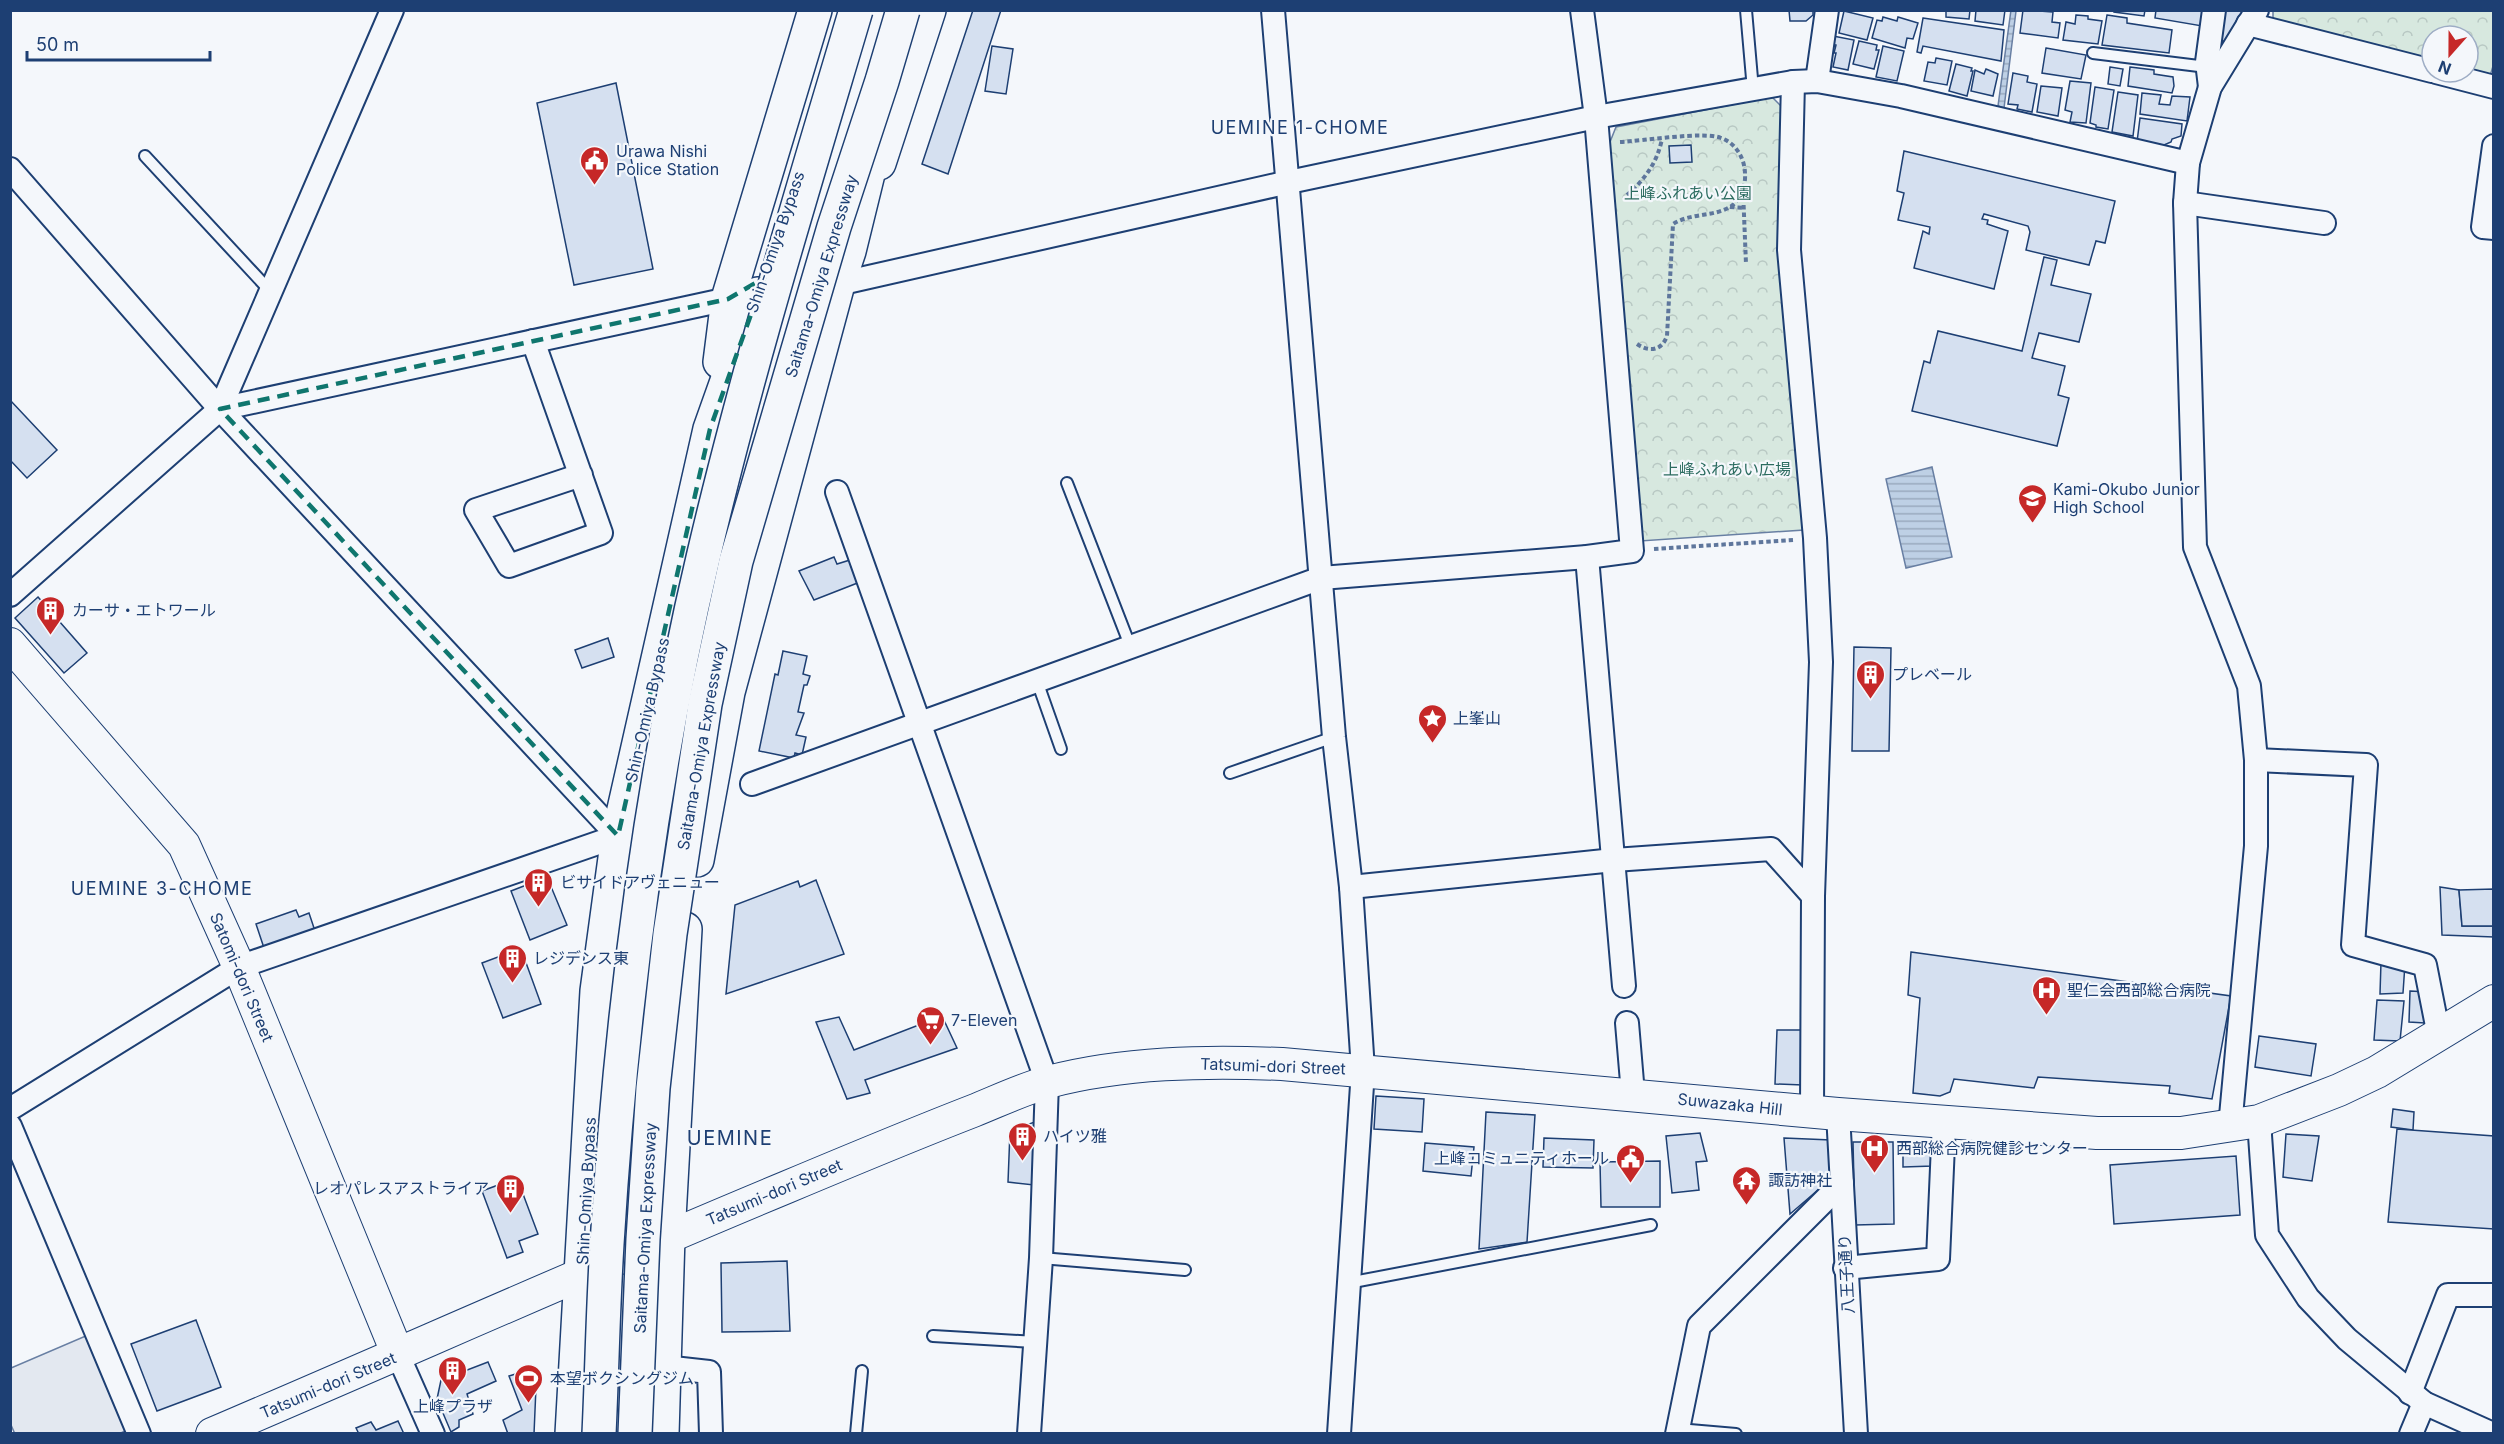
<svg xmlns="http://www.w3.org/2000/svg" width="2504" height="1444" font-family="Inter,'Noto Sans JP',sans-serif">
	<style>
		.forest { fill: url(#forest-crowns); stroke: #687fa3; stroke-width: 1.5 }
		.parking { fill: #e3e8f0; stroke: #687fa3; stroke-width: 1.5 }
		.water { fill: url(#water-rules); stroke: #687fa3; stroke-width: 1.5 }
		.building { fill: #d5e0f0; stroke: #1d3f73; stroke-width: 1.5 }
		.lines { fill: none; stroke-linecap: round; stroke-linejoin: round }
		.lane-casing { stroke: #1d3f73; stroke-width: 14 }
		.street-casing { stroke: #1d3f73; stroke-width: 26 }
		.secondary-casing { stroke: #1d3f73; stroke-width: 34 }
		.highway-casing { stroke: #1d3f73; stroke-width: 36 }
		.path { stroke: #5e769c; stroke-width: 4; stroke-dasharray: 4.5 3; stroke-linecap: butt }
		.lane { stroke: #f4f7fb; stroke-width: 10 }
		.street { stroke: #f4f7fb; stroke-width: 22 }
		.secondary { stroke: #f4f7fb; stroke-width: 32 }
		.highway { stroke: #f4f7fb; stroke-width: 33 }
		.highway-bridge-casing { stroke: #1d3f73; stroke-width: 36; stroke-linecap: butt }
		.highway-bridge { stroke: #f4f7fb; stroke-width: 33 }
		.marked { fill: none; stroke: #0f766e; stroke-width: 4.5; stroke-dasharray: 12 8; stroke-linejoin: round }
		.labels { text-anchor: middle; stroke-width: 4.5; stroke-linejoin: round; paint-order: stroke }
		.poi-label { font-size: 16px; fill: #1d3f73; stroke: #f4f7fb; text-anchor: start }
		.park-label { font-size: 16px; fill: #2c6c60; stroke: #f4f7fb }
		.street-label { font-size: 16px; fill: #1d3f73; stroke: #f4f7fb }
		.neighbourhood-label { font-size: 18px; letter-spacing: 1.5px; fill: #1d3f73; stroke: #f4f7fb }
		.quarter-label { font-size: 20px; letter-spacing: 1.5px; fill: #1d3f73; stroke: #f4f7fb }
	</style>
	<defs>
		<pattern id="forest-crowns" width="20" height="18" patternUnits="userSpaceOnUse" patternTransform="scale(1.5)"><rect width="20" height="18" fill="#d7e8df"/><path d="M2 6a3 3 0 1 1 6 0M12 15a3 3 0 1 1 6 0" fill="none" stroke="#b8c8c3"/></pattern>
		<pattern id="water-rules" width="6" height="5" patternUnits="userSpaceOnUse" patternTransform="scale(1.5)"><rect width="6" height="5" fill="#bed0e5"/><path d="M0 2.5h6" fill="none" stroke="#9aaabe"/></pattern>
	</defs>
	<rect width="100%" height="100%" fill="#f4f7fb"/>
	<g class="forest">
		<path d="M2273,10l220,1 1,52 -4,13 -22,-5v-35h-36v25l-159,-40z"/>
		<path d="M1772,97l11,11 21,422 -164,11 -36,-384 12,-30z"/>
	</g>
	<path class="parking" d="M88,1335l39,95 -8,4h-104l-4,-9v-57z"/>
	<g class="water">
		<path d="M2011,10l5,1 -12,97 -6,-2z"/>
		<path d="M1932,467l20,90 -46,11 -20,-89z"/>
	</g>
	<g class="building">
		<path d="M973,10h28l-53,164 -26,-10z"/>
		<path d="M1789,10h24v5l-7,6h-16z"/>
		<path d="M1946,10h24l-1,9 -23,-2z"/>
		<path d="M1976,10h29l-2,15 -28,-4z"/>
		<path d="M2023,10l30,2 -1,10 8,1 -2,15 -38,-5z"/>
		<path d="M2114,10h31l-1,6 -30,-4z"/>
		<path d="M2156,10h48l-2,16 -47,-8z"/>
		<path d="M2223,10h22l-19,32 -7,-2z"/>
		<path d="M1844,11l29,7 -6,22 -28,-7z"/>
		<path d="M2076,15l12,1v3l14,2 -4,23 -35,-4 3,-18 9,2z"/>
		<path d="M2107,15l20,3v5l45,7 -3,23 -67,-8z"/>
		<path d="M1883,17l14,4 1,-4 20,6 -5,16 -6,-1 -2,10 -33,-10 5,-18 5,1z"/>
		<path d="M1923,18l81,12 -3,31 -78,-15 -2,7 -4,-1z"/>
		<path d="M1833,36l21,4 -6,30 -15,-3 3,-14h-2l2,-8 -5,-1z"/>
		<path d="M1859,41l18,4 -1,5h3l-5,19 -21,-5z"/>
		<path d="M992,46l21,3 -7,45 -21,-3z"/>
		<path d="M1883,46l21,5 -7,30 -21,-4z"/>
		<path d="M2046,48l40,7 -5,24 -39,-6z"/>
		<path d="M1936,58l16,3 -5,24 -23,-4 4,-19 7,1z"/>
		<path d="M1956,64l16,4 -1,3h2l-6,25 -18,-5z"/>
		<path d="M2110,67l13,2 -3,17 -12,-2z"/>
		<path d="M2130,67l24,3v4l19,3 1,9 -2,7 -44,-7z"/>
		<path d="M1986,69l12,5 -5,22 -22,-5 4,-21 9,4z"/>
		<path d="M2013,73l15,3 -1,6 10,2 -5,28 -15,-3 1,-4 -10,-1z"/>
		<path d="M2070,81l21,2 -5,40 -16,-1 2,-10 -7,-2z"/>
		<path d="M616,83l37,186 -79,16 -37,-182z"/>
		<path d="M2041,86l21,2 -4,28 -21,-4z"/>
		<path d="M2095,87l19,3 -6,39 -12,-2v-2l-6,-2z"/>
		<path d="M2118,92l20,3 -5,41 -21,-4z"/>
		<path d="M2142,93l19,2 -2,9 11,1 2,-9 18,1 -3,24 -47,-7z"/>
		<path d="M2140,118l42,6 -1,12 -9,3 -1,3 -7,3 -27,-3z"/>
		<path d="M1691,145l1,17 -22,1 -1,-17z"/>
		<path d="M1904,151l211,50 -10,42 -9,-2 -7,24 -63,-15 4,-18 -2,-6 -44,-12 -2,5 6,1 -1,4 21,7 -14,58 -80,-21 9,-37 6,3 1,-7 -32,-7 6,-27 -7,-2z"/>
		<path d="M2044,257l13,3 -6,25 40,9 -12,48 -40,-9 -7,25 33,8 -7,29 11,3 -12,48 -145,-35 12,-50 6,2 8,-32 84,20z"/>
		<path d="M10,400l47,50 -30,28 -17,-18z"/>
		<path d="M834,557l3,7 13,-4 10,22 -46,18 -15,-29z"/>
		<path d="M38,597l49,56 -23,20 -49,-55z"/>
		<path d="M608,638l6,19 -32,11 -7,-18z"/>
		<path d="M1854,647l37,1 -2,103h-37z"/>
		<path d="M783,651l24,5 -4,18 7,2 -3,9h-3l-6,27 6,1 -8,22 10,2 -4,18 -7,-2 -1,5 -35,-7 16,-77 3,1z"/>
		<path d="M547,877l20,48 -37,15 -19,-49z"/>
		<path d="M816,880l28,74 -118,40 9,-89 63,-24 2,6z"/>
		<path d="M2440,887l19,3 3,36h32v11l-52,-2z"/>
		<path d="M2494,889v37h-32l-3,-36z"/>
		<path d="M296,910l3,7 10,-4 7,21 -51,17 -9,-27z"/>
		<path d="M514,951l4,12 7,-3 16,44 -38,14 -21,-55z"/>
		<path d="M1911,952l320,44 -19,103 -43,-6 1,-7 -132,-9 -4,11 -80,-9 -4,13 -10,4 -27,-3 7,-95 -12,-3z"/>
		<path d="M2381,962l24,2 -2,29 -23,1z"/>
		<path d="M2410,991l18,1 -3,31 -16,-1z"/>
		<path d="M2377,1000l27,1 -4,40 -26,-1z"/>
		<path d="M942,1016l15,32 -92,32 5,13 -23,6 -31,-77 23,-5 15,33z"/>
		<path d="M1777,1030h27l-1,55 -28,-1z"/>
		<path d="M2259,1036l57,8 -5,32 -56,-9z"/>
		<path d="M1376,1096l48,3 -2,33 -48,-3z"/>
		<path d="M2393,1109l21,3 -1,18 -22,-3z"/>
		<path d="M1486,1112l49,3 -8,127 -48,7z"/>
		<path d="M1040,1120l-6,65 -26,-3 2,-51z"/>
		<path d="M2397,1129l97,7v93l-106,-7z"/>
		<path d="M1700,1133l7,28 -11,1 3,28 -27,3 -6,-57z"/>
		<path d="M2286,1134l33,2 -7,45 -29,-4z"/>
		<path d="M1544,1138l50,2 -1,28 -50,-1z"/>
		<path d="M1784,1138l47,2 1,38 -42,36z"/>
		<path d="M1853,1142h40l1,82 -39,1z"/>
		<path d="M1425,1143l49,4 -3,29 -48,-5z"/>
		<path d="M1923,1144v4h9l1,18 -30,1v-22z"/>
		<path d="M2236,1156l4,59 -126,9 -4,-59z"/>
		<path d="M1660,1161v46h-59l-1,-45z"/>
		<path d="M517,1178l21,56 -19,7 4,11 -16,6 -25,-67z"/>
		<path d="M787,1261l3,70 -68,1 -1,-69z"/>
		<path d="M196,1320l25,67 -64,24 -26,-67z"/>
		<path d="M488,1362l8,19 -29,13 6,20 -14,6v7l-8,5 -14,-33 4,-19z"/>
		<path d="M529,1370l7,17 -2,47h-26l-5,-14 19,-10 -13,-34z"/>
		<path d="M398,1421l6,13h-45l-3,-6 15,-6 5,8z"/>
	</g>
	<g class="lines">
		<defs>
			<g id="lane">
				<path d="M1746,10l7,80"/>
				<path d="M2093,53l114,14"/>
				<path d="M145,156l126,136"/>
				<path d="M1067,483l64,165"/>
				<path d="M1037,681l24,68"/>
				<path d="M1230,773l104,-36"/>
				<path d="M1041,1258l144,12"/>
				<path d="M1348,1283l303,-58"/>
				<path d="M933,1336l102,6"/>
				<path d="M1678,1429l58,5"/>
				<path d="M856,1434l6,-63"/>
			</g>
			<g id="street">
				<path d="M1273,10l61,727 17,150 12,183 -24,364"/>
				<path d="M2248,24l184,47"/>
				<path d="M2436,72l58,15"/>
				<path d="M1817,81l10,-71"/>
				<path d="M1793,82l-4,168 26,288 6,124 -8,234 -1,216"/>
				<path d="M2210,87l-3,-25 7,-52"/>
				<path d="M2494,146l-11,81 11,1"/>
				<path d="M10,169l210,240 398,427 -379,131 -229,142"/>
				<path d="M2185,203l139,20"/>
				<path d="M838,284l451,-102 307,-65 197,-35 24,-1 84,15 287,67"/>
				<path d="M533,341l68,192 -92,33 -33,-56 105,-35"/>
				<path d="M220,409l508,-110 11,-6"/>
				<path d="M837,492l210,590 -6,176 -12,176"/>
				<path d="M1587,557l37,429"/>
				<path d="M10,595l210,-186 172,-399"/>
				<path d="M2256,760l110,5 -13,180 72,20 14,71"/>
				<path d="M752,784l569,-206 266,-21 45,-6 -36,-434 -14,-107"/>
				<path d="M1351,887l263,-27 157,-11 42,47"/>
				<path d="M1627,1023l6,71"/>
				<path d="M1838,1114l18,320"/>
				<path d="M2259,1121l8,114 41,63 39,41 77,64 69,31"/>
				<path d="M10,1126l129,308"/>
				<path d="M2230,1127l26,-281v-86l-7,-74 -54,-139 -10,-344 3,-40 22,-76 47,-77"/>
				<path d="M1845,1268l93,-9 6,-137"/>
				<path d="M398,1355l35,79"/>
				<path d="M664,1367l45,5 2,62"/>
				<path d="M2410,1393l38,-98h46"/>
				<path d="M1677,1434l22,-108 143,-143"/>
				<path d="M2411,1434l13,-31"/>
			</g>
			<g id="secondary">
				<path d="M10,644l174,201 55,122 159,388"/>
				<path d="M212,1434c192,-82 382,-167 575,-247 62,-26 124,-52 186,-76 25,-10 50,-22 75,-29 76,-20 157,-21 234,-18l556,50 259,19h84l78,-12 80,-31 38,-18 117,-71"/>
			</g>
			<g id="highway">
				<path d="M879,163l50,-153"/>
				<path d="M720,362l8,-63 87,-289"/>
				<path d="M697,860l31,-168 110,-408 11,-33 28,-114"/>
				<path d="M572,1434l25,-443 21,-155 92,-407 48,-135"/>
				<path d="M662,1434l6,-198 17,-307"/>
			</g>
		</defs>
		<use href="#lane" class="lane-casing"/>
		<use href="#street" class="street-casing"/>
		<use href="#secondary" class="secondary-casing"/>
		<use href="#highway" class="highway-casing"/>
		<g class="path">
			<path d="M1620,142c21,-1 85,-11 101,-4 15,5 24,21 24,36 1,11 -5,27 -15,33 -17,10 -40,6 -57,17l-6,112c-5,14 -17,17 -30,8"/>
			<path d="M1743,190l3,74"/>
			<path d="M1627,195c18,-16 30,-32 35,-56"/>
			<path d="M1730,207l14,1"/>
			<path d="M1654,549l139,-9"/>
		</g>
		<use href="#lane" class="lane"/>
		<use href="#street" class="street"/>
		<use href="#secondary" class="secondary"/>
		<use href="#highway" class="highway"/>
		<defs>
			<g id="highway-bridge">
				<path d="M599,1434c3,-64 4,-127 8,-190 14,-230 43,-461 96,-686 43,-184 99,-366 153,-548"/>
				<path d="M635,1434l8,-195 10,-151 17,-154 35,-230 31,-143 98,-334 48,-146 21,-71"/>
			</g>
		</defs>
		<use href="#highway-bridge" class="highway-bridge-casing"/>
		<use href="#highway-bridge" class="highway-bridge"/>
	</g>
	<path class="marked" d="M764,278l-54,151 -92,407 -398,-427 508,-110z"/>
	<defs>
		<symbol id="civic-pin" viewBox="-11 -11 22 30"><path d="M0 17L-7.5 6A9.5 9.5 0 1 1 7.5 6Z" fill="#c62828" stroke="#f4f7fb"/><path d="M-.6-6.5H3V-4.5H.6V-3L4-1V1h2V6H-6V1h2V-1L-.6-3ZM-1.2 2.5V6h2.4V2.5Z" fill="#fff"/></symbol>
		<symbol id="school-pin" viewBox="-11 -11 22 30"><path d="M0 17L-7.5 6A9.5 9.5 0 1 1 7.5 6Z" fill="#c62828" stroke="#f4f7fb"/><path d="M0-5L7-2L0 1L-7-2ZM-4 1L0 2.5L4 1V4Q0 6-4 4Z" fill="#fff"/></symbol>
		<symbol id="building-pin" viewBox="-11 -11 22 30"><path d="M0 17L-7.5 6A9.5 9.5 0 1 1 7.5 6Z" fill="#c62828" stroke="#f4f7fb"/><path d="M-4-6H4V6H1V3H-1V6H-4ZM-2.5-4.3h1.7v1.8h-1.7ZM.8-4.3h1.7v1.8H.8ZM-2.5-1h1.7V.8h-1.7ZM.8-1h1.7V.8H.8Z" fill="#fff"/></symbol>
		<symbol id="sight-pin" viewBox="-11 -11 22 30"><path d="M0 17L-7.5 6A9.5 9.5 0 1 1 7.5 6Z" fill="#c62828" stroke="#f4f7fb"/><path d="M0-6L1.8-2.2L6-1.7L2.9 1.2L3.7 5.4L0 3.3L-3.7 5.4L-2.9 1.2L-6-1.7L-1.8-2.2Z" fill="#fff"/></symbol>
		<symbol id="hospital-pin" viewBox="-11 -11 22 30"><path d="M0 17L-7.5 6A9.5 9.5 0 1 1 7.5 6Z" fill="#c62828" stroke="#f4f7fb"/><path d="M-5-5h3v3.5h4V-5h3V5h-3V1.5h-4V5h-3Z" fill="#fff"/></symbol>
		<symbol id="supermarket-pin" viewBox="-11 -11 22 30"><path d="M0 17L-7.5 6A9.5 9.5 0 1 1 7.5 6Z" fill="#c62828" stroke="#f4f7fb"/><path d="M-6-5.5h2.5l.6 2H6L4.5 2H-2.5L-4.4-4H-6ZM-1.5 3.2a1.3 1.3 0 1 0 .1 0ZM3 3.2a1.3 1.3 0 1 0 .1 0Z" fill="#fff"/></symbol>
		<symbol id="temple-pin" viewBox="-11 -11 22 30"><path d="M0 17L-7.5 6A9.5 9.5 0 1 1 7.5 6Z" fill="#c62828" stroke="#f4f7fb"/><path d="M0-6L5-2H3V0L6.5 2.5H4V6H1.5V3h-3V6H-4V2.5H-6.5L-3 0V-2H-5Z" fill="#fff"/></symbol>
		<symbol id="stadium-pin" viewBox="-11 -11 22 30"><path d="M0 17L-7.5 6A9.5 9.5 0 1 1 7.5 6Z" fill="#c62828" stroke="#f4f7fb"/><path d="M0-5a6.5 5 0 1 0 0 10a6.5 5 0 1 0 0-10ZM-3.5-1.8h7v3.6h-7Z" fill="#fff"/></symbol>
	</defs>
	<g fill-rule="evenodd">
		<use href="#civic-pin" x="578" y="144" width="33" height="45"/>
		<use href="#school-pin" x="2016" y="482" width="33" height="45"/>
		<use href="#building-pin" x="34" y="594" width="33" height="45"/>
		<use href="#building-pin" x="1854" y="658" width="33" height="45"/>
		<use href="#sight-pin" x="1416" y="702" width="33" height="45"/>
		<use href="#building-pin" x="522" y="866" width="33" height="45"/>
		<use href="#building-pin" x="496" y="942" width="33" height="45"/>
		<use href="#hospital-pin" x="2030" y="974" width="33" height="45"/>
		<use href="#supermarket-pin" x="914" y="1004" width="33" height="45"/>
		<use href="#building-pin" x="1006" y="1120" width="33" height="45"/>
		<use href="#hospital-pin" x="1858" y="1132" width="33" height="45"/>
		<use href="#civic-pin" x="1614" y="1142" width="33" height="45"/>
		<use href="#temple-pin" x="1730" y="1164" width="33" height="45"/>
		<use href="#building-pin" x="494" y="1172" width="33" height="45"/>
		<use href="#building-pin" x="436" y="1354" width="33" height="45"/>
		<use href="#stadium-pin" x="512" y="1362" width="33" height="45"/>
	</g>
	<g class="labels">
		<g class="poi-label">
			<text x="616" y="157">Urawa Nishi<tspan x="616" dy="18">Police Station</tspan></text>
			<text x="2053" y="495">Kami-Okubo Junior<tspan x="2053" dy="18">High School</tspan></text>
			<text x="72" y="616">カーサ・エトワール</text>
			<text x="1892" y="680">プレベール</text>
			<text x="1453" y="724">上峯山</text>
			<text x="560" y="888">ビサイドアヴェニュー</text>
			<text x="533" y="964">レジデンス東</text>
			<text x="2067" y="996">聖仁会西部総合病院</text>
			<text x="951" y="1026">7-Eleven</text>
			<text x="1043" y="1142">ハイツ雅</text>
			<text x="1896" y="1154">西部総合病院健診センター</text>
			<text x="1609" y="1164" text-anchor="end">上峰コミュニティホール</text>
			<text x="1768" y="1186">諏訪神社</text>
			<text x="489" y="1194" text-anchor="end">レオパレスアストライア</text>
			<text x="550" y="1384">本望ボクシングジム</text>
			<text x="453" y="1412" text-anchor="middle">上峰プラザ</text>
		</g>
		<g class="park-label">
			<text x="1688" y="199">上峰ふれあい公園</text>
			<text x="1727" y="475">上峰ふれあい広場</text>
		</g>
		<g class="street-label">
			<text transform="translate(775 242) rotate(-71)" y="6">Shin-Omiya Bypass</text>
			<text transform="translate(821 276) rotate(-73)" y="6">Saitama-Omiya Expressway</text>
			<text transform="translate(647 710) rotate(-77)" y="6">Shin-Omiya Bypass</text>
			<text transform="translate(701 746) rotate(-80)" y="6">Saitama-Omiya Expressway</text>
			<text transform="translate(242 977) rotate(67)" y="6">Satomi-dori Street</text>
			<text transform="translate(1273 1066) rotate(2)" y="6">Tatsumi-dori Street</text>
			<text transform="translate(1730 1104) rotate(6)" y="6">Suwazaka Hill</text>
			<text transform="translate(586 1191) rotate(-87)" y="6">Shin-Omiya Bypass</text>
			<text transform="translate(774 1192) rotate(-23)" y="6">Tatsumi-dori Street</text>
			<text transform="translate(645 1228) rotate(-87)" y="6">Saitama-Omiya Expressway</text>
			<text transform="translate(1846 1274) rotate(-93)" y="6">八王子通り</text>
			<text transform="translate(328 1385) rotate(-23)" y="6">Tatsumi-dori Street</text>
		</g>
		<g class="neighbourhood-label">
			<text x="1300" y="134">UEMINE 1-CHOME</text>
			<text x="162" y="895">UEMINE 3-CHOME</text>
		</g>
		<g class="quarter-label">
			<text x="730" y="1145">UEMINE</text>
		</g>
	</g>
	<rect width="2504" height="1444" fill="none" stroke="#1d3f73" stroke-width="24"/>
	<g transform="translate(2450 54) rotate(201)"><circle r="28" fill="#f4f7fb" stroke="#9eadc5" stroke-width="1.5"/>
	<path d="M0-4.5L10 22L0 15L-10 22Z" fill="#c62828"/>
	<text y="-9" font-size="16" font-weight="bold" text-anchor="middle" fill="#1d3f73">N</text>
	</g>
	<path d="M27 51v9h183v-9" fill="none" stroke="#1d3f73" stroke-width="3"/>
	<text x="36" y="51" font-size="18" fill="#1d3f73" stroke="#f4f7fb" stroke-width="4.5" paint-order="stroke">50 m</text>
</svg>
